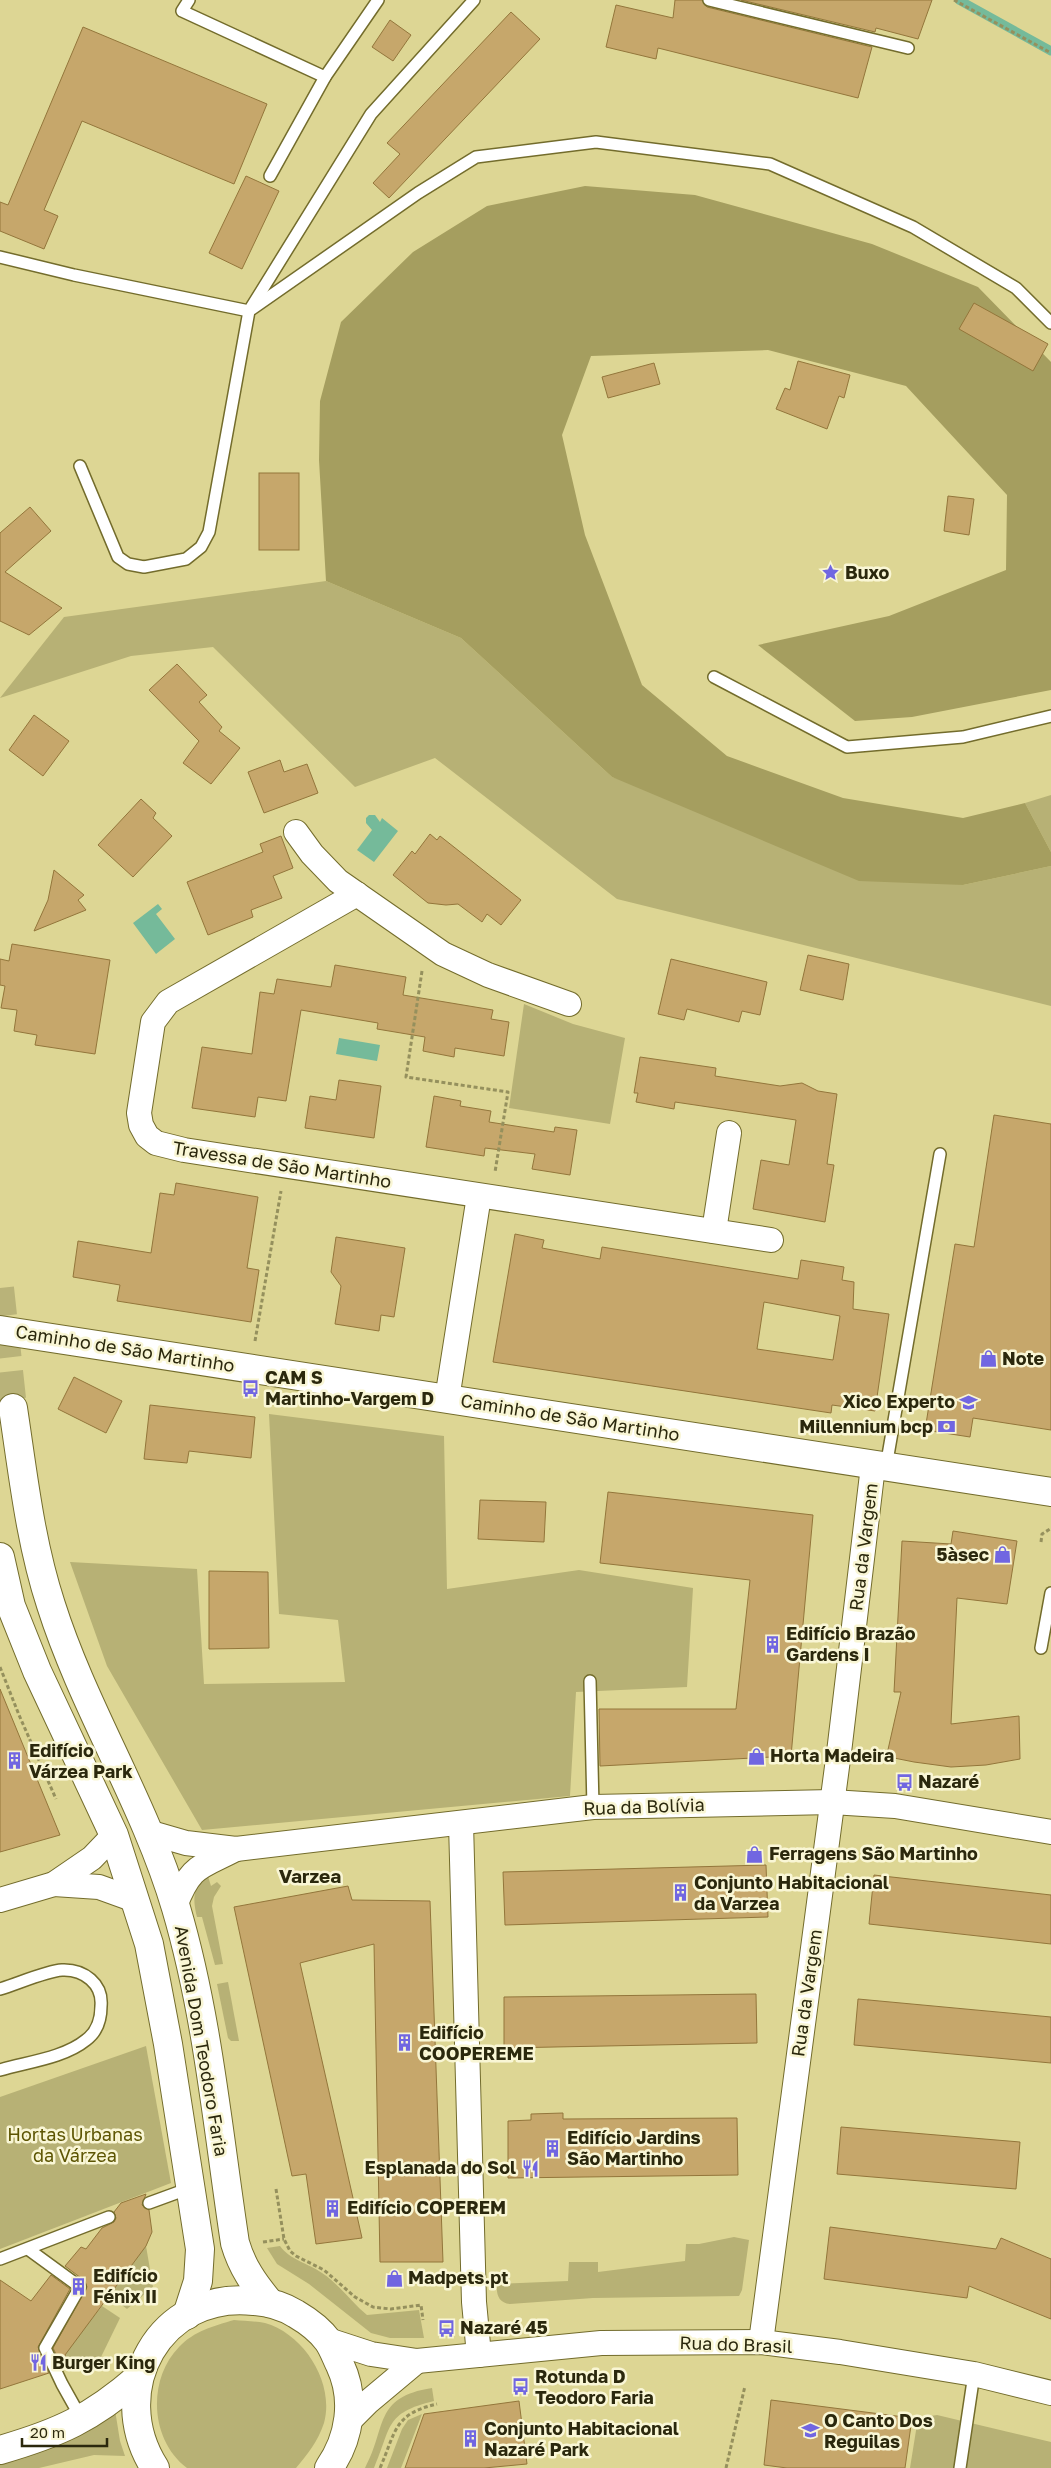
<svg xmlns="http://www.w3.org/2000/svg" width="1051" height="2468" font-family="'Golos Text',sans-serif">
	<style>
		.green { fill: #b7b175 }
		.forest { fill: #a59e5f }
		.water { fill: #75ba9a }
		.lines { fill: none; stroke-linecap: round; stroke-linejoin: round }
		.stream { stroke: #75ba9a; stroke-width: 9 }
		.building { fill: #c6a76b; stroke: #93763b; fill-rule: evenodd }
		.secondary-tunnel { stroke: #b9b379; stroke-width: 28; stroke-dasharray: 28 14; stroke-linecap: butt }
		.lane-casing { stroke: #736c2c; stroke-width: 14 }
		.street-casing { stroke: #736c2c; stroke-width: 26 }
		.secondary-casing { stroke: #736c2c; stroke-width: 30 }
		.path { stroke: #95905d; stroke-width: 3; stroke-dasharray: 4 2.5; stroke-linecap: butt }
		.lane { stroke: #fff; stroke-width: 11 }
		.street { stroke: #fff; stroke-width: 24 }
		.secondary { stroke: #fff; stroke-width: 28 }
		.labels { text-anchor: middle; stroke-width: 5; stroke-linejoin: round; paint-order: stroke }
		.poi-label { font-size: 18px; font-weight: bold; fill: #2b280d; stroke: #f9f6d5; text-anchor: start }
		.street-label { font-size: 18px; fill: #2b280d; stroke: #f9f6d5 }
		.park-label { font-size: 18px; fill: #5d5503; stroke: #f9f6d5 }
		.neighbourhood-label { font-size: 19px; font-weight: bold; fill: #2b280d; stroke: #f9f6d5 }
	</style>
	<rect width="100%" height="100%" fill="#ddd694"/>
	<g class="green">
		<path d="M326,581l135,57 151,139 351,108 88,-19v140l-434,-107 -182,-141 -80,29 -142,-140 -82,9 -131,42 64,-81z"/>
		<path d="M1051,795v57l-26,-49z"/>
		<path d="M524,1004l49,20 52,14 -15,86 -101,-16z"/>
		<path d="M269,1414l175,22 3,153 132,-19 114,18 -6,99 -111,5 -6,104 -368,34 -95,-164 -37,-104 127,7 7,115 141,-2 -7,-62 -59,-6z"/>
		<path d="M206,1870l5,16 6,-4 4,4 -7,11 -2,9 11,58 -8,1 -13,-48h-5c-5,-22 -3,-27 9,-47z"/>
		<path d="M228,1982l11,59h-8l-3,-3 -11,-54z"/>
		<path d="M146,2046l25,137 -171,66v-152z"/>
		<path d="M734,2237l15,3 -7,50 -3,6 -146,2 -83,6c-11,-1 -14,-9 -13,-20l71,-3 1,-19h29v10l87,-11 1,-17h13z"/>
		<path d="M146,2246l7,41 -26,22 -18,-14z"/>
		<path d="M280,2246c10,14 28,17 42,27 17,11 29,29 45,42l52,-5 5,28h-34l-19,-5 -62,-49 -32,-20 -10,-16z"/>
		<path d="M102,2306l18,12 -19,39 -32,9 -5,-12z"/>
		<path d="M234,2320c10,1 21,1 31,3 39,11 70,60 59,100 -6,18 -16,31 -28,45h-109c-37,-28 -40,-88 -8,-121 15,-16 35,-21 55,-27z"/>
		<path d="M432,2388l2,13c-50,12 -42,26 -60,67h-9c22,-40 8,-71 67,-80z"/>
		<path d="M115,2410l5,31 5,15 -31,-1 -55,13h-39v-3c45,-13 77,-26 115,-55z"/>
		<path d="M422,2414l-21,54h-14l15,-39 6,-9z"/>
		<path d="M937,2415l114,27v26h-141l8,-50z"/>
	</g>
	<path class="forest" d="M585,186l110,9 177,49 106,43 73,75v328l-139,27 -57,4 -97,-76 131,-29 117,-46 1,-75 -101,-109 -138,-36 -177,6 -29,79 23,100 57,150 85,71 116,42 120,20 62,-15 26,49v14l-88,19 -104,-4 -247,-104 -151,-139 -135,-57 -7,-121 1,-59 21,-79 72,-70 74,-46z"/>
	<g class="water">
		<path d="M369,815h6l5,7 2,-4 16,13 -24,31 -17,-12 15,-20 -6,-7v-5z"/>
		<path d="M158,904l4,5 -6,5 19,25 -19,15 -23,-31z"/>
		<path d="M339,1038l41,7 -3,16 -41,-7z"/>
	</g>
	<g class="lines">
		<path class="stream" d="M959,0l92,51"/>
	</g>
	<g class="building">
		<path d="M675,0h27l5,7 165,40 -14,51 -200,-50 -2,11 -50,-12 10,-42 57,13z"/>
		<path d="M741,0h191l-14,39 -42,-11 -1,4z"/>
		<path d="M511,12l29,27 -151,159 -16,-15 27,-29 -13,-11z"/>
		<path d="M390,20l21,15 -18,26 -21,-14z"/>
		<path d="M83,27l184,77 -33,80 -152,-63 -38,89 14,6 -14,33 -44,-18v-29l8,3z"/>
		<path d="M246,176l33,15 -37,78 -33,-16z"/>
		<path d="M974,303l74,41 -15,27 -74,-42z"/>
		<path d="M798,361l52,14 -6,23 -5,-2 -12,33 -51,-20 9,-21 5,2z"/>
		<path d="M654,363l6,21 -52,14 -6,-21z"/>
		<rect x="259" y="473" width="40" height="77"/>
		<path d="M948,496l26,3 -5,36 -25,-4z"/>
		<path d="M30,507l21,24 -46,41 57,36 -33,27 -29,-14v-88z"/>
		<path d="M177,664l30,31 -8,7 23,25 -3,4 21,17 -29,36 -28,-21 16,-22 -50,-51z"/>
		<path d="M34,715l35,26 -26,35 -34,-26z"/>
		<path d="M280,760l4,12 23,-8 11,29 -54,20 -16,-41z"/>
		<path d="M141,799l15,14 -3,5 19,18 -39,41 -35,-32z"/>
		<path d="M430,834l7,6 3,-4 81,64 -20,25 -14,-11 -5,8 -24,-18 -12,1 -18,-2 -35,-28 19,-24 3,3z"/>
		<path d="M281,836l12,32 -20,8 9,22 -31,12 2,7 -45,18 -21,-53 76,-30 -3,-8z"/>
		<path d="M54,870l30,25 -6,5 8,10 -52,21 14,-31z"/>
		<path d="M12,944l98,16 -15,94 -60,-9 2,-10 -23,-4 3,-21 -16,-2 4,-22 -5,-1v-26l9,2z"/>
		<path d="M808,955l41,9 -6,36 -43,-10z"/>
		<path d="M671,959l96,23 -7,33 -18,-4 -3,11 -52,-13 -3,11 -26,-6z"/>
		<path d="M335,965l71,12 -3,18 90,15 -2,9 18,3 -5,34 -49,-8 -1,9 -31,-6 2,-14 -48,-8 1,-6 -77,-13 -15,91 -28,-4 -3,20 -63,-9 10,-61 50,7 8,-62 14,2 3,-15 54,8z"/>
		<path d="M640,1057l76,11 -1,8 65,10 22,-3 16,8 19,3 -10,70 7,1 -9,57 -72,-13 8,-49 28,5 7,-45 -121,-18 -1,7 -38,-7 2,-9h-4z"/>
		<path d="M339,1080l42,6 -7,52 -69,-10 5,-32 26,4z"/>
		<path d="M434,1096l27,5 -1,5 31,5 -2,11 65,10 1,-5 22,3 -7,45 -38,-6 3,-15 -50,-6 -1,8 -58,-9z"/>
		<path d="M994,1115l57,9v306l-78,-12 -3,19 -45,-7 30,-186 19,3z"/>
		<path d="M176,1183l82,14 -11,71 12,2 -8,52 -134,-21 3,-16 -47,-8 5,-36 73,12 9,-60 14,2z"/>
		<path d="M515,1234l29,6 -2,8 58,11 2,-12 196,32 3,-19 43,7 -2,13 12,2 -1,27 36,5 -14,97 -43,-6 -1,8 -338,-51zM764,1302l76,14 -7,44 -76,-11z"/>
		<path d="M336,1237l69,11 -11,69 -13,-2 -2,16 -44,-7 6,-38 -10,-14z"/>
		<path d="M74,1377l48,24 -16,32 -48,-24z"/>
		<path d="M150,1405l105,12 -4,41 -62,-7 -2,12 -43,-4z"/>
		<path d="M608,1492l205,23 -22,241 -191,10 -1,-57h137l14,-129 -150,-17z"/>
		<path d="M480,1500l66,2 -2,40 -66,-3z"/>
		<path d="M953,1531l64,10 -10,63 -50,-6 -6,126 68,-8 1,43 -34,6 -35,2 -37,-5 -20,-4 -7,-4 14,-62h-7l8,-151 49,3z"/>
		<path d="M209,1571l59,1 1,76 -60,1z"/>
		<path d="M0,1689l60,146 -60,17z"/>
		<path d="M766,1865l2,52 -263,8 -2,-53z"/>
		<path d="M874,1875l177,20v49l-182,-20z"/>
		<path d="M348,1886l4,14 78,1 13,361h-63l-6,-318 -74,19 62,275 -46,6 -10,-70 -14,2 -58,-269z"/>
		<path d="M756,1994l1,49 -253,5v-51z"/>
		<path d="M858,1999l193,18v46l-197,-18z"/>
		<path d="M563,2113v6l174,-1 1,57 -230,3v-57l23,-1v-6z"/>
		<path d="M841,2127l179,15 -4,47 -179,-15z"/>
		<path d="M146,2194l-4,11 7,5 3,22 -6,14 -81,109 4,10 -6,3 -10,-20 34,-61 -2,-6 -20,-15 16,-19 5,2 16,-21 12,-6 2,-4 -2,-6 7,-9z"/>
		<path d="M830,2227l166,22 5,-11 50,21v60l-82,-33 -2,12 -143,-19z"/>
		<path d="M51,2275l19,14 -32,58 11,26 -49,16v-109l31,21z"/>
		<path d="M771,2400l141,18 -7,50h-118l-23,-3z"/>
		<path d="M519,2401l8,63 -43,4h-79l19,-54z"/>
	</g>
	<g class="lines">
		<path class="secondary-tunnel" d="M0,1288l13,120"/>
		<defs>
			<g id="lane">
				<path d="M189,0l-7,11 143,66 53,-77"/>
				<path d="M709,0l199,48"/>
				<path d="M270,176l55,-99"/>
				<path d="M0,257l74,18 175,36 122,-197 103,-114"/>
				<path d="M80,466l38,91 10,7 16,3 42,-8 15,-12 8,-15 40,-221 169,-118 58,-36 120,-15 174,22 143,63 103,61 35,35"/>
				<path d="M714,677l133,70 116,-10 88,-21"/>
				<path d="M886,1467l54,-313"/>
				<path d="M1041,1648l10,-55"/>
				<path d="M590,1681l3,126"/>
				<path d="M0,1989c17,-5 46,-18 62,-19 22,-1 41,14 39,36 0,13 -4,26 -15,34 -22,18 -59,22 -86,30"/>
				<path d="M149,2203l41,-15"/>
				<path d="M28,2249l52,38 -35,61 17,36 19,34"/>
				<path d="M0,2259l109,-42"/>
				<path d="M960,2468l14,-94"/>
			</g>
			<g id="street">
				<path d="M296,832l16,22 26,27 105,73 45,21 81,29"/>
				<path d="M357,894l-189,108 -15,20 -14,91 2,12 6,11 9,7 28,7 587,90"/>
				<path d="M714,1231l15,-98"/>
				<path d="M447,1399l32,-203"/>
				<path d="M461,1823l13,479 5,53"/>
				<path d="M148,1832l38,11 50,6 357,-42 239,-5 63,4 156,26"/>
				<path d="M54,1884l45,3 36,13"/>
				<path d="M0,1900l54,-16 38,-26 22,-23"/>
				<path d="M175,1906c16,-42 25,-38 61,-57"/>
				<path d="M328,2340l43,14 46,7 184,-18 160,-1 79,10 134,22 77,19"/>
				<path d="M761,2342l79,-598 33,-278"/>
				<path d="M349,2421l19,-19 49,-41"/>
			</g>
			<g id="secondary">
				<path d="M0,1330l1051,162"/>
				<path d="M13,1408c10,66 17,133 38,197 33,104 94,198 125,303 32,108 42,224 59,335 7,24 19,41 35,60"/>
				<path d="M0,1557l11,49 26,65 77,164 35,109 19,100 32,205 -2,32 -11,34"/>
				<path d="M0,2450c59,-17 92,-32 139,-73"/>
				<path d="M155,2468c-50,-78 5,-178 99,-167 15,1 29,5 42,13 12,7 24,16 32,27 5,7 8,16 12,24 16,34 10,73 -11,103"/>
			</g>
		</defs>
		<use href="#lane" class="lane-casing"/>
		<use href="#street" class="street-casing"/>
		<use href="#secondary" class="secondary-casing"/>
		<g class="path">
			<path d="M954,0l97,53"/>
			<path d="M422,971l-16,106 102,15 -13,80"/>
			<path d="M255,1341l26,-150"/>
			<path d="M1041,1542l1,-8 8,-5"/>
			<path d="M0,1667l19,48 37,84"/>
			<path d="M276,2189l8,50 6,12 6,5 28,14 31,27 18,10 18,2 30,-4 2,15"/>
			<path d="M263,2242l21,-3"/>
			<path d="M380,2468c16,-36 13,-54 57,-64"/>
			<path d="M726,2468l19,-82"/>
		</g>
		<use href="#lane" class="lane"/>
		<use href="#street" class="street"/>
		<use href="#secondary" class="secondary"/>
	</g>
	<defs>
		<symbol id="sight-bare" viewBox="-9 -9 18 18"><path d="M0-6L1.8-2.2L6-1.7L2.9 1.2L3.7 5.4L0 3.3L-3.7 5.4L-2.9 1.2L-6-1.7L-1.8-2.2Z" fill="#7166e1" stroke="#f9f6d5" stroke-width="2.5" paint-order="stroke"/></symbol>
		<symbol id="shop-bare" viewBox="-9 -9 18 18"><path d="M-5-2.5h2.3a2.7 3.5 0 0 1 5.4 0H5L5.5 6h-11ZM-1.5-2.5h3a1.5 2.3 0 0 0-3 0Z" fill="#7166e1" stroke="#f9f6d5" stroke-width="2.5" paint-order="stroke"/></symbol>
		<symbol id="bus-bare" viewBox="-9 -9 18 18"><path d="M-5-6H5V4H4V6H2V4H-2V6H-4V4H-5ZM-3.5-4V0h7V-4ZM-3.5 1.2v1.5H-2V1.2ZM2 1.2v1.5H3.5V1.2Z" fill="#7166e1" stroke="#f9f6d5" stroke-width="2.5" paint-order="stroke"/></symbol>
		<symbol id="school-bare" viewBox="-9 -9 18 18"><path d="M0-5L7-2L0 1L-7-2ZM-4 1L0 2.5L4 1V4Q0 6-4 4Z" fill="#7166e1" stroke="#f9f6d5" stroke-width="2.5" paint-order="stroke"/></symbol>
		<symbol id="bank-bare" viewBox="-9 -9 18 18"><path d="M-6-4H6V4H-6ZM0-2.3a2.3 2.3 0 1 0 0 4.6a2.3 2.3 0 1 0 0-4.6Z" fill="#7166e1" stroke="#f9f6d5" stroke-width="2.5" paint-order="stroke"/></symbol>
		<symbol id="building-bare" viewBox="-9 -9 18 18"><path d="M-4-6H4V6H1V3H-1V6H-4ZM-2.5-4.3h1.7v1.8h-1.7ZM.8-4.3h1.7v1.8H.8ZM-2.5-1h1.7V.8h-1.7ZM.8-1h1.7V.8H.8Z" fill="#7166e1" stroke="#f9f6d5" stroke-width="2.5" paint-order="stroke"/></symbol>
		<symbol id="restaurant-bare" viewBox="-9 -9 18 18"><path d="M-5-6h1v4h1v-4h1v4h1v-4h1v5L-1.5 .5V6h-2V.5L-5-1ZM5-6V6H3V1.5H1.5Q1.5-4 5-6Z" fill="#7166e1" stroke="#f9f6d5" stroke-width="2.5" paint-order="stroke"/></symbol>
	</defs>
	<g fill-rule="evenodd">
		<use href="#sight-bare" x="818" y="560" width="25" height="25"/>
		<use href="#shop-bare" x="976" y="1346" width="25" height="25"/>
		<use href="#bus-bare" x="238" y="1376" width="25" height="25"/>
		<use href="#school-bare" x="956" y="1390" width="25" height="25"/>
		<use href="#bank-bare" x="934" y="1414" width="25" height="25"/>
		<use href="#shop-bare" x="990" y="1542" width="25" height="25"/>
		<use href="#building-bare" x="760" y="1632" width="25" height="25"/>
		<use href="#shop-bare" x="744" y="1744" width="25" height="25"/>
		<use href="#building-bare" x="2" y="1748" width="25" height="25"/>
		<use href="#bus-bare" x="892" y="1770" width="25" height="25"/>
		<use href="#shop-bare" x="742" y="1842" width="25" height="25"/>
		<use href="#building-bare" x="668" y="1880" width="25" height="25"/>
		<use href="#building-bare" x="392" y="2030" width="25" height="25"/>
		<use href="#building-bare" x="540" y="2136" width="25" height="25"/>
		<use href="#restaurant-bare" x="518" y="2156" width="25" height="25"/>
		<use href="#building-bare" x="320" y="2196" width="25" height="25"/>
		<use href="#shop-bare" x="382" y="2266" width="25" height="25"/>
		<use href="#building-bare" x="66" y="2274" width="25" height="25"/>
		<use href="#bus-bare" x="434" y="2316" width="25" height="25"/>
		<use href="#restaurant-bare" x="26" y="2350" width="25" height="25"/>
		<use href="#bus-bare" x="508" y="2374" width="25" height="25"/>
		<use href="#school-bare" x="798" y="2418" width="25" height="25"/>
		<use href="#building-bare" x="458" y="2426" width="25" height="25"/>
	</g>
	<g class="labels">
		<g class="poi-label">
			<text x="845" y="579">Buxo</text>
			<text x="1002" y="1365">Note</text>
			<text x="265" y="1384">CAM S<tspan x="265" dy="21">Martinho-Vargem D</tspan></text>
			<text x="955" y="1408" text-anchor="end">Xico Experto</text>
			<text x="933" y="1433" text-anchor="end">Millennium bcp</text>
			<text x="989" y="1561" text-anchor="end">5àsec</text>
			<text x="786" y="1640">Edifício Brazão<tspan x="786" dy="21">Gardens I</tspan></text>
			<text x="29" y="1757">Edifício<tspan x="29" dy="21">Várzea Park</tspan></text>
			<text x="770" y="1762">Horta Madeira</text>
			<text x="918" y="1788">Nazaré</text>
			<text x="769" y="1860">Ferragens São Martinho</text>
			<text x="694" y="1889">Conjunto Habitacional<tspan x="694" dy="21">da Varzea</tspan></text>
			<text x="419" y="2039">Edifício<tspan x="419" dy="21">COOPEREME</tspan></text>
			<text x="567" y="2144">Edifício Jardins<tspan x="567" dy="21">São Martinho</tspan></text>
			<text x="516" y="2174" text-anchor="end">Esplanada do Sol</text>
			<text x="347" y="2214">Edifício COPEREM</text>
			<text x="93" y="2282">Edifício<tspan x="93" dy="21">Fénix II</tspan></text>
			<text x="408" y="2284">Madpets.pt</text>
			<text x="460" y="2334">Nazaré 45</text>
			<text x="52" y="2369">Burger King</text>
			<text x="535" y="2383">Rotunda D<tspan x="535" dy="21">Teodoro Faria</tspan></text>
			<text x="824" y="2427">O Canto Dos<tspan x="824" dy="21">Reguilas</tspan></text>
			<text x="484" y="2435">Conjunto Habitacional<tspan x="484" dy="21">Nazaré Park</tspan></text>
		</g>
		<g class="street-label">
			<text transform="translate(282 1165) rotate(9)" y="6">Travessa de São Martinho</text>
			<text transform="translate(125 1349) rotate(9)" y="6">Caminho de São Martinho</text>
			<text transform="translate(570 1418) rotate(9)" y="6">Caminho de São Martinho</text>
			<text transform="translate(864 1547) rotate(-83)" y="6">Rua da Vargem</text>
			<text transform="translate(644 1807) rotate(-2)" y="6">Rua da Bolívia</text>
			<text transform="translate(807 1993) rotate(-82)" y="6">Rua da Vargem</text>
			<text transform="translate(201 2041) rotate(80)" y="6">Avenida Dom Teodoro Faria</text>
			<text transform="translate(736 2345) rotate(2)" y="6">Rua do Brasil</text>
		</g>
		<g class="park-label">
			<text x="75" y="2141">Hortas Urbanas<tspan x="75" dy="21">da Várzea</tspan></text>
		</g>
		<g class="neighbourhood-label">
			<text x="310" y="1883">Varzea</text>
		</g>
	</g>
	<path d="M22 2438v8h85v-8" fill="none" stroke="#2b280d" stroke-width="2.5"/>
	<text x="30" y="2438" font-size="15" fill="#2b280d" stroke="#f9f6d5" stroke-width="4" paint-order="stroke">20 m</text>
</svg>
